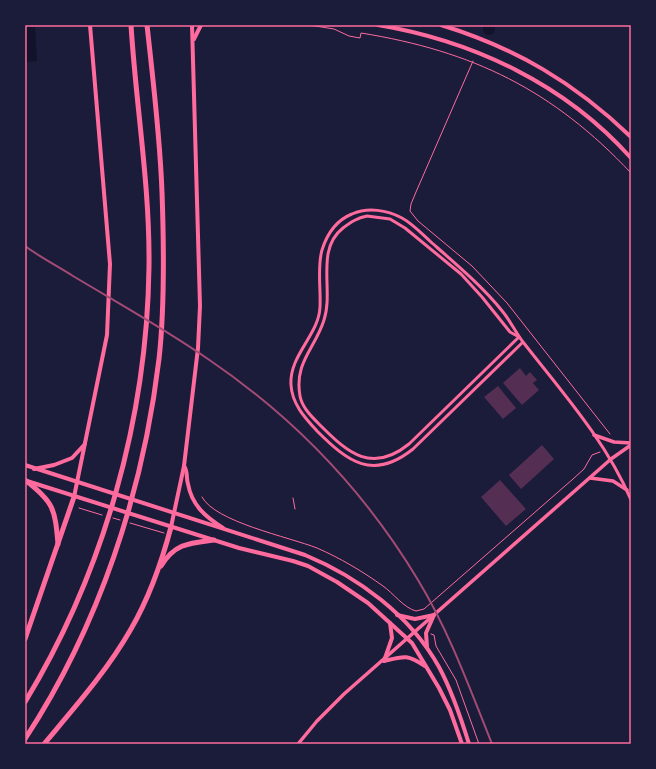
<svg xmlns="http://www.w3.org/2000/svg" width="656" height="769" font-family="Inter,sans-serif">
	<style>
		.water { fill: #12122b }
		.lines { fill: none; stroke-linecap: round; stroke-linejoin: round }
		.river { stroke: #12122b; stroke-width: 12 }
		.building { fill: #542f53 }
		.path { stroke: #ff6b9d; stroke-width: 1 }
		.minor { stroke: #ff6b9d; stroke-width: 3 }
		.tertiary { stroke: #ff6b9d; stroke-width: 3.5 }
		.secondary { stroke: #ff6b9d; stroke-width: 4 }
		.motorway { stroke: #ff6b9d; stroke-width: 5 }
		.rail { stroke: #a44b75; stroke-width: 2 }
		.neatline { fill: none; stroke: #ff6b9d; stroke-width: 1.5 }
	</style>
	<rect width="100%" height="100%" fill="#1b1b3a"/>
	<path class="water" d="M25,27h10l2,34 -12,1z"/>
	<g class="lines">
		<path class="river" d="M489,29v-4"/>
	</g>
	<g class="building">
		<path d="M520,368l6,8 4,-4 7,8 -4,3 6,7 -17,15 -19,-22z"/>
		<path d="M498,386l18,22 -13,11 -19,-22z"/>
		<path d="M542,445l12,14 -33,30 -12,-14z"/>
		<path d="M500,480l26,29 -20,17 -25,-29z"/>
	</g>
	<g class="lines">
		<g class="path">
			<path d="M309,25l25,4 15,7 11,2 1,-5c112,18 192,57 270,140"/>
			<path d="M473,61l-57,131 -5,12 -1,7 8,10 54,45 35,37 103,131"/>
			<path d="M202,497c13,25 87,40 115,51 23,10 45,23 66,38 10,7 21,22 33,25l8,-2 149,-130 11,-10 8,-14 8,-3"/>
			<path d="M293,498l2,11"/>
			<path d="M79,508l23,7"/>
			<path d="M113,518l7,2"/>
			<path d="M130,523l34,10"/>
			<path d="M431,634l3,1 2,11 20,34 23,64"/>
		</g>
		<g class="minor">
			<path d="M367,216l23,3 15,9 56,46 21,23 28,35 9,5 -110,107c-37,30 -61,9 -88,-18 -8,-8 -19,-18 -21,-30 -6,-34 15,-47 24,-76 10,-30 -9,-70 19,-92 8,-6 14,-10 24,-12z"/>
			<path d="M523,342l-110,107c-40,32 -65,13 -96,-18 -12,-13 -25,-27 -26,-46 -2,-30 28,-50 29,-78 1,-18 -3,-40 2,-57 5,-16 15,-30 30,-36 16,-7 35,-4 50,4 11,6 20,16 30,25 24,21 51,44 71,69 8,10 13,21 20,30 39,50 83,99 108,158"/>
		</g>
		<g class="tertiary">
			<path d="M594,435l20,7 17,1"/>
			<path d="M590,478l23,3 14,9"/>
			<path d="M298,744l19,-23 27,-27 267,-235 20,-14"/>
		</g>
		<g class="secondary">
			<path d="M378,25c96,16 188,60 253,133"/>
			<path d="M441,25c75,23 134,58 190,112"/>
			<path d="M194,39l7,-14"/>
			<path d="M25,465l280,90c53,22 105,60 134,112 13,24 22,51 30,77"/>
			<path d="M184,466c4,5 2,12 4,18 4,22 18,33 35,44"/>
			<path d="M34,469l20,-4 18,-7 13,-14"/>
			<path d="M27,481l212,67 54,13 15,5 29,16 31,21 44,40 27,45 11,22 12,34"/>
			<path d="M74,497l33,-162 3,-71 -20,-239"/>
			<path d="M171,527l13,-61 14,-118 2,-42 -8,-281"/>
			<path d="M397,615l18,4 19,-4"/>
			<path d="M427,647l-1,-14 8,-18"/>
			<path d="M384,661c20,-5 23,-7 41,5"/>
			<path d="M384,661l8,-23 -2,-15"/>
		</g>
		<g class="motorway">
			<path d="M25,480c29,22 30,29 33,64"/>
			<path d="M161,566c14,-23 29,-23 53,-26"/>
			<path d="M25,639l49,-142"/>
			<path d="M25,702c79,-130 122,-284 124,-435 1,-81 -13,-161 -18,-242"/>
			<path d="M25,739c74,-113 118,-246 134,-380 6,-54 5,-112 3,-167 -2,-56 -9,-112 -15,-167"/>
			<path d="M44,744c31,-37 63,-73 87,-115 18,-31 31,-68 40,-102"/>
		</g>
		<path class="rail" d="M25,246c15,11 32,20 48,30 45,27 92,53 135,83 87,59 156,131 210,221 31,51 52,109 74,164"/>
	</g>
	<rect width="656" height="769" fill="none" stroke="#1b1b3a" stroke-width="52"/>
	<rect x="26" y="26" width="604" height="717" class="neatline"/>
</svg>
